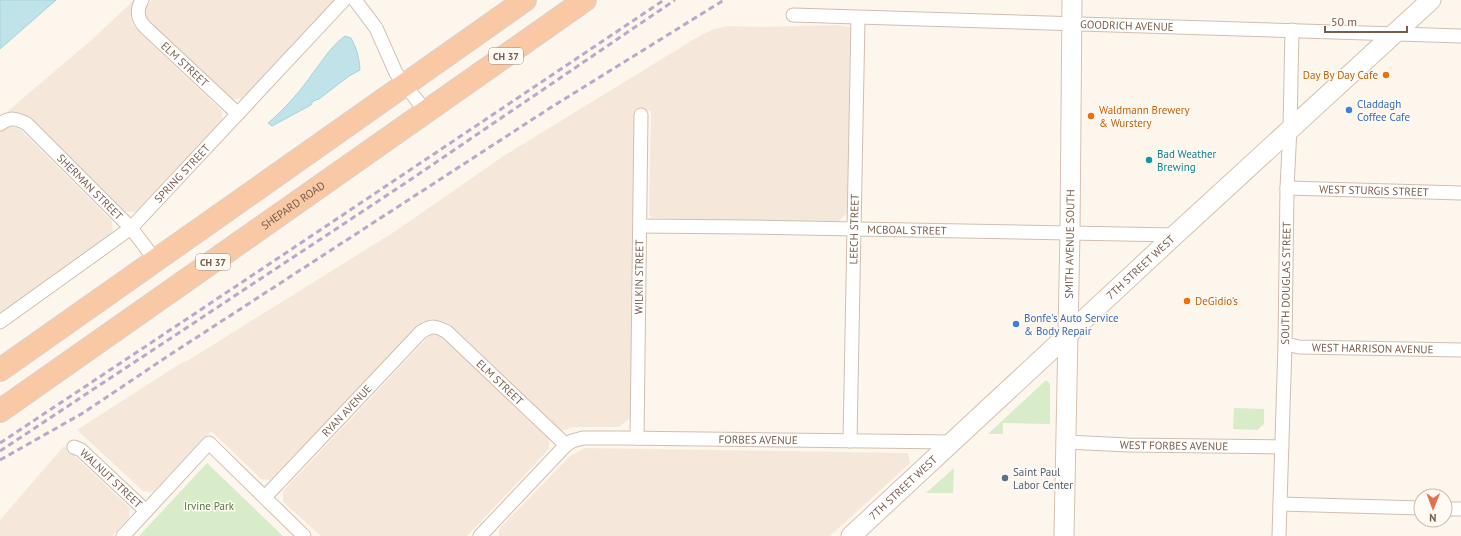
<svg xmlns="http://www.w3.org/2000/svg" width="1461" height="536" font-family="'PT Sans',sans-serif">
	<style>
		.residential { fill: #f5e8da }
		.green { fill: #d8ecc9 }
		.water { fill: #bfe3e8; stroke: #a5d3da }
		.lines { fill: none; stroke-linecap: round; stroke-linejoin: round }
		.minor-casing { stroke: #d1beb0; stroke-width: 15 }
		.secondary-casing { stroke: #d6c0b0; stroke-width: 21 }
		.trunk-casing { stroke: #dad1cd; stroke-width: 24 }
		.minor { stroke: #fff; stroke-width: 13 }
		.secondary { stroke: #fff; stroke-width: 19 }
		.trunk { stroke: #f9c8a4; stroke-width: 22 }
		.rail { stroke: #b9a8c9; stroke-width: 3; stroke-dasharray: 6 4; stroke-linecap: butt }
		.food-dot { fill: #e8710a; stroke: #fffaf3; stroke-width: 1.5 }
		.shop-dot { fill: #3f7fe0; stroke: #fffaf3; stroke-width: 1.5 }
		.culture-dot { fill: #0f9aa8; stroke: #fffaf3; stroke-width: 1.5 }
		.service-dot { fill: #5c6f8a; stroke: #fffaf3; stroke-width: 1.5 }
		.labels { text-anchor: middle; stroke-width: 3; stroke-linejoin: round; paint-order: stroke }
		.shield { fill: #fffaf3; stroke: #a28b7f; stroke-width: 1 }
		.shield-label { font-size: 10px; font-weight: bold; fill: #7a5c4d }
		.street-label { font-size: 11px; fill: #7a5c4d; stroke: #fffaf3 }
		.food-label { font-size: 11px; fill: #c56008; stroke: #fffaf3; text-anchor: start }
		.shop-label { font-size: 11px; fill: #366cbe; stroke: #fffaf3; text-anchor: start }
		.culture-label { font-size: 11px; fill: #0d838f; stroke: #fffaf3; text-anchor: start }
		.service-label { font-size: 11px; fill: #4e5e75; stroke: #fffaf3; text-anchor: start }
		.park-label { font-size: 11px; fill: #537a41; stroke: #fffaf3 }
	</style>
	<rect width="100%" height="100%" fill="#fdf6ec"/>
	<g class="residential">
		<path d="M134,0l-3,17 2,8 8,9 81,77v14l-84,87h-12l-94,-92 -9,-6 -11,-1 -11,4 94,-80z"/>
		<path d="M152,0h181l1,5 -88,94h-16l-84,-79v-13z"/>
		<path d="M838,25l12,2 -2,185 -11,11 -185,-5 -3,-4 2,-103 -16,-1 -5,308 -11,9h-46l-11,4 -8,-5 -108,-104 -10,-2 -12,1 -154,159 -9,-1 -50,-48 -58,61 -10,-1 -66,-61 104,-67 6,-2 207,-129 111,-77 196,-120 13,-6 14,-3 34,1z"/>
		<path d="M12,126l7,3 6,5 87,87 1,15 -113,78v-183l2,-2z"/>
		<path d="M441,334l108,103v12l-82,87h-146l-38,-34v-11l147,-156z"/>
		<path d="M64,446l66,62 -1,10 -17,18h-112v-16z"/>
		<path d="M585,448l323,5 2,10 -80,73h-331v-7l71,-73z"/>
	</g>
	<g class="green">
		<path d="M1046,380l4,4v40l-47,-1v11h-15z"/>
		<path d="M1234,408l30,1v15l-7,6 -24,-1z"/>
		<path d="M207,463l76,73h-144z"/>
		<path d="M954,468l-1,25h-27z"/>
	</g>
	<g class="water">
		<path d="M0,0h56l-56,49z"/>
		<path d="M345,36l6,2c6,11 8,19 9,32l-11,6 -30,23 -6,2 -2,4 -39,21 -4,-3c15,-12 34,-34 45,-50 9,-12 20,-29 32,-37z"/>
	</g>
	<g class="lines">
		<defs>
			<g id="minor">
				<path id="s1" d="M142,0c-6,10 -5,18 3,27l93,87"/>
				<path d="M355,0l21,28 20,45 30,39"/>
				<path id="s2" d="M793,15l668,21"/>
				<path id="s3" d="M0,124c10,-7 16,-6 27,0l104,104 25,33"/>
				<path id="s4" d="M1287,188l174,5"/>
				<path id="s5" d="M640,226l108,1 427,8"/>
				<path id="s6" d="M0,322l131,-94 213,-228"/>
				<path id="s7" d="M1285,344l14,3 162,3"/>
				<path id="s8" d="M637,438l4,-323"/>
				<path id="s9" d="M850,441l8,-423"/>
				<path id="s10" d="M1066,442l62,3 154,2"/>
				<path id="s11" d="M74,447l7,3 65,61"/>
				<path id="s12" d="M265,497l156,-165c11,-7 15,-6 26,0l119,113"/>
				<path d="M1280,504l141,4"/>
				<path d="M1445,509h16"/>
				<path d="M123,536l86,-93 95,93"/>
				<path id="s13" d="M480,536l86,-91 6,-4 11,-3h39l330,4"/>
				<path id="s14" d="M1279,536l6,-192 2,-156 3,-60 2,-98"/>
			</g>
			<g id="secondary">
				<path id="s15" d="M851,536l324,-301 256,-235"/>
				<path id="s16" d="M1064,536l6,-304 2,-232"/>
			</g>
			<g id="trunk">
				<path d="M0,370l525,-370"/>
				<path id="s17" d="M0,411l585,-411"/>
			</g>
		</defs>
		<use href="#minor" class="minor-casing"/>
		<use href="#secondary" class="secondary-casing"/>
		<use href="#trunk" class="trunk-casing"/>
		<use href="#minor" class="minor"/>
		<use href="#secondary" class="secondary"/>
		<use href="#trunk" class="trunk"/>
		<g class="rail">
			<path d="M0,443c222,-147 443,-295 664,-443"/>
			<path d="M0,451l404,-267 271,-184"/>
			<path d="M0,460l83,-47 85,-57 382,-248 174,-108"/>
		</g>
	</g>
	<g class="food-dot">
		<circle cx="1386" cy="75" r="4"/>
		<circle cx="1091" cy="116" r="4"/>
		<circle cx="1187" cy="301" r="4"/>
	</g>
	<g class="shop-dot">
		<circle cx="1349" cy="110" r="4"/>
		<circle cx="1016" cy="324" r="4"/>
	</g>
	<circle class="culture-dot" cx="1149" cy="160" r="4"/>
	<circle class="service-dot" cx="1005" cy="478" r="4"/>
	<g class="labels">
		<g class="shield">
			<rect x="489" y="48" width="34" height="16" rx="3"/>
			<rect x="196" y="254" width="34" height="16" rx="3"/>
		</g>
		<g class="shield-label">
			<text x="506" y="60">CH 37</text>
			<text x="213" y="266">CH 37</text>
		</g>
		<g class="street-label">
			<text dy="4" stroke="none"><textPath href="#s2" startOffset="334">GOODRICH AVENUE</textPath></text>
			<text dy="4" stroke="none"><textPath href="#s1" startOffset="84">ELM STREET</textPath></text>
			<text dy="4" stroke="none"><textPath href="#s6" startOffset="236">SPRING STREET</textPath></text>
			<text dy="4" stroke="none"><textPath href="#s3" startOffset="118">SHERMAN STREET</textPath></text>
			<text dy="4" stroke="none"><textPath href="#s4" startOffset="87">WEST STURGIS STREET</textPath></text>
			<text dy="4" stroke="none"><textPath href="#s17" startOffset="358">SHEPARD ROAD</textPath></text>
			<text dy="4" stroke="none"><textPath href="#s9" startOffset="212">LEECH STREET</textPath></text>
			<text dy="4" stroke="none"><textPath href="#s5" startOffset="267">MCBOAL STREET</textPath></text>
			<text dy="4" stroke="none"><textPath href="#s16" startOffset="292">SMITH AVENUE SOUTH</textPath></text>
			<text dy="4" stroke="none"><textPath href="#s15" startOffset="395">7TH STREET WEST</textPath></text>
			<text dy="4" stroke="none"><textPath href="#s8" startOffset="161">WILKIN STREET</textPath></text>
			<text dy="4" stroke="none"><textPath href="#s14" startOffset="253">SOUTH DOUGLAS STREET</textPath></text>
			<text dy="4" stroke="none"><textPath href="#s7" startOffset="88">WEST HARRISON AVENUE</textPath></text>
			<text dy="4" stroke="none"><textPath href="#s12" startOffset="328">ELM STREET</textPath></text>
			<text dy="4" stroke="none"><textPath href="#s12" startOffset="119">RYAN AVENUE</textPath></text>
			<text dy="4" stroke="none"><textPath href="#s13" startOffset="319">FORBES AVENUE</textPath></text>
			<text dy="4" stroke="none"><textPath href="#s10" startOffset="108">WEST FORBES AVENUE</textPath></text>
			<text dy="4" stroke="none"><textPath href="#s11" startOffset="49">WALNUT STREET</textPath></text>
			<text dy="4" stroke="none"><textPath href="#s15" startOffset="71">7TH STREET WEST</textPath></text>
		</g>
		<g class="food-label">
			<text x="1378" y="79" text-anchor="end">Day By Day Cafe</text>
			<text x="1099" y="114">Waldmann Brewery<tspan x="1099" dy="13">&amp; Wurstery</tspan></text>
			<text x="1195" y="305">DeGidio's</text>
		</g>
		<g class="shop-label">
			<text x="1357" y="108">Claddagh<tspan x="1357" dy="13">Coffee Cafe</tspan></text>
			<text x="1024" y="322">Bonfe's Auto Service<tspan x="1024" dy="13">&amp; Body Repair</tspan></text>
		</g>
		<g class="culture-label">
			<text x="1157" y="158">Bad Weather<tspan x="1157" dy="13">Brewing</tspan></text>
		</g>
		<g class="service-label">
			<text x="1013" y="476">Saint Paul<tspan x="1013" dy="13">Labor Center</tspan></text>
		</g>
		<g class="park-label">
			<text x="209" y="510">Irvine Park</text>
		</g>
	</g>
	<g transform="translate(1433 508) rotate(181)"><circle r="19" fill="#fffaf3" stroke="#cabbb1"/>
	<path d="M0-3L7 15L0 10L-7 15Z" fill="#e76f51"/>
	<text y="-6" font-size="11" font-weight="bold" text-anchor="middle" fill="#7a5c4d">N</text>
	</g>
	<path d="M1325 26v6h82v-6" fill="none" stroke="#7a5c4d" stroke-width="2"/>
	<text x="1331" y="26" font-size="12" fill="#7a5c4d" stroke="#fffaf3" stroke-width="3" paint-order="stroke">50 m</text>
</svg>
